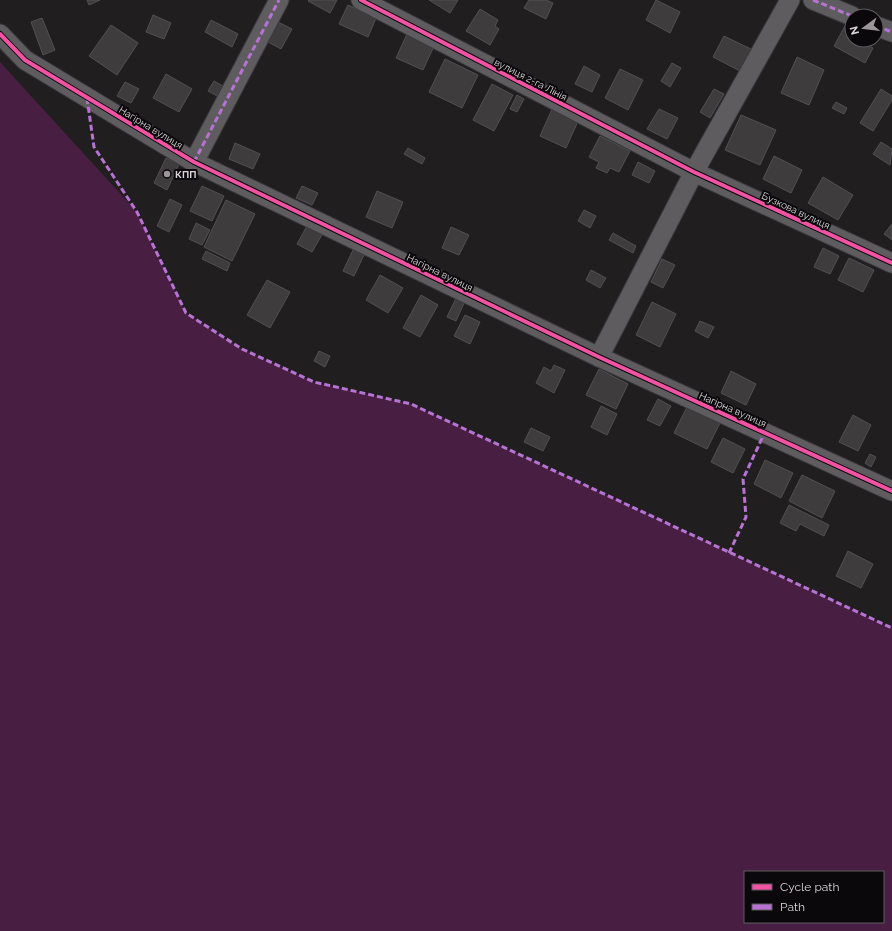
<svg xmlns="http://www.w3.org/2000/svg" width="892" height="931" font-family="Raleway,sans-serif">
	<style>
		.green { fill: #481f42; fill-rule: evenodd }
		.building { fill: #3e3c3d; stroke: #525052 }
		.lines { fill: none; stroke-linecap: round; stroke-linejoin: round }
		.minor-casing { stroke: #3c393c; stroke-width: 21 }
		.minor { stroke: #5e5c5e; stroke-width: 19 }
		.quiet { stroke: #b673d3; stroke-width: 3; stroke-dasharray: 6 3; stroke-linecap: butt }
		.cycleway-casing { stroke: #0a080a; stroke-width: 6 }
		.cycleway { stroke: #f153a3; stroke-width: 4 }
		.poi-dot { fill: #9a9699; stroke: #0a080a; stroke-width: 1.5 }
		.labels { text-anchor: middle; stroke-width: 4; stroke-linejoin: round; paint-order: stroke }
		.street-label { font-size: 10px; fill: #dbd7da; stroke: #0a080a }
		.poi-label { font-size: 10px; font-weight: bold; fill: #dbd7da; stroke: #0a080a; text-anchor: start }
	</style>
	<rect width="100%" height="100%" fill="#211e20"/>
	<path class="green" d="M0,62l137,150 49,101 56,36 72,33 97,22 481,224v303h-892zM745,872h138v50h-138z"/>
	<g class="building">
		<path d="M87,0h13l-11,5z"/>
		<path d="M309,0h28l-7,13 -22,-12z"/>
		<path d="M429,0h29l-8,13z"/>
		<path d="M529,0h17l7,3 -7,16 -22,-11z"/>
		<path d="M656,0l24,12 -10,21 -24,-13z"/>
		<path d="M348,5l28,13 -8,19 -29,-13z"/>
		<path d="M480,9l18,11 -3,6 4,3 -9,16 -24,-14z"/>
		<path d="M153,15l18,8 -7,16 -18,-7z"/>
		<path d="M42,18l13,32 -12,5 -12,-33z"/>
		<path d="M211,20l27,14 -6,13 -27,-15z"/>
		<path d="M276,21l16,8 -11,20 -15,-8z"/>
		<path d="M111,25l27,18 -21,32 -28,-19z"/>
		<path d="M845,26l7,4v10h13l-1,3 9,5 -8,15 -31,-17z"/>
		<path d="M408,32l27,12 -12,26 -27,-12z"/>
		<path d="M724,36l29,14 -11,22 -29,-15z"/>
		<path d="M797,57l27,13 -15,35 -28,-12z"/>
		<path d="M445,59l33,16 -16,33 -33,-16z"/>
		<path d="M672,63l9,5 -11,19 -9,-6z"/>
		<path d="M584,66l16,9 -8,17 -17,-8z"/>
		<path d="M620,69l23,11 -15,30 -23,-12z"/>
		<path d="M166,74l26,15 -13,23 -26,-14z"/>
		<path d="M214,81l9,5 -6,10 -9,-5z"/>
		<path d="M125,82l14,7 -8,14 -14,-7z"/>
		<path d="M492,84l21,11 -19,36 -21,-11z"/>
		<path d="M714,89l10,5 -14,24 -10,-6z"/>
		<path d="M881,89l11,7v4l-19,31 -13,-8z"/>
		<path d="M517,95l7,4 -7,13 -7,-3z"/>
		<path d="M836,102l11,6 -3,6 -12,-6z"/>
		<path d="M553,107l26,12 -13,29 -26,-12z"/>
		<path d="M659,109l19,9 -11,21 -20,-10z"/>
		<path d="M741,115l35,15 -16,35 -35,-15z"/>
		<path d="M600,136l30,15 -11,21 -9,-4 -3,5 -11,-5 3,-6 -10,-5z"/>
		<path d="M881,142l11,7 -2,16 -17,-11z"/>
		<path d="M235,143l25,11 -7,15 -24,-10z"/>
		<path d="M408,148l17,10 -3,6 -18,-10z"/>
		<path d="M774,156l28,14 -11,23 -28,-14z"/>
		<path d="M166,158l13,6 -12,26 -13,-7z"/>
		<path d="M638,162l17,9 -6,12 -17,-8z"/>
		<path d="M823,177l30,18 -15,25 -30,-17z"/>
		<path d="M202,186l22,10 -12,25 -22,-10z"/>
		<path d="M302,186l16,7 -6,12 -16,-7z"/>
		<path d="M377,191l26,11 -11,26 -26,-11z"/>
		<path d="M170,199l12,6 -13,27 -12,-6z"/>
		<path d="M226,200l29,14 -23,47 -28,-14z"/>
		<path d="M584,210l12,6 -6,12 -12,-7z"/>
		<path d="M196,223l14,7 -8,15 -13,-6z"/>
		<path d="M308,224l15,9 -11,19 -15,-8z"/>
		<path d="M892,224v16l-8,-6z"/>
		<path d="M451,227l18,8 -10,20 -17,-7z"/>
		<path d="M613,233l23,13 -3,7 -24,-13z"/>
		<path d="M823,248l16,8 -9,18 -16,-7z"/>
		<path d="M353,250l11,5 -10,21 -11,-5z"/>
		<path d="M206,251l24,12 -3,8 -25,-12z"/>
		<path d="M849,258l25,12 -11,22 -25,-12z"/>
		<path d="M662,259l13,6 -12,23 -12,-6z"/>
		<path d="M591,270l15,8 -6,10 -14,-8z"/>
		<path d="M380,275l23,13 -15,25 -22,-13z"/>
		<path d="M267,280l23,12 -20,36 -23,-13z"/>
		<path d="M421,295l17,10 -18,32 -17,-9z"/>
		<path d="M457,296l8,5 -9,20 -9,-4z"/>
		<path d="M652,302l24,12 -16,33 -24,-12z"/>
		<path d="M465,315l15,7 -10,22 -16,-8z"/>
		<path d="M700,321l14,6 -6,11 -13,-7z"/>
		<path d="M319,351l11,5 -5,11 -11,-6z"/>
		<path d="M554,365l11,5 -11,23 -18,-10 8,-16 7,4z"/>
		<path d="M599,369l29,15 -12,25 -30,-14z"/>
		<path d="M731,371l25,13 -10,21 -25,-12z"/>
		<path d="M658,399l13,7 -11,20 -13,-6z"/>
		<path d="M688,405l33,16 -14,28 -33,-16z"/>
		<path d="M601,406l16,8 -10,21 -16,-8z"/>
		<path d="M853,415l18,10 -13,26 -19,-9z"/>
		<path d="M531,428l19,9 -7,14 -19,-9z"/>
		<path d="M723,438l22,11 -12,24 -22,-11z"/>
		<path d="M870,454l6,3 -5,10 -6,-4z"/>
		<path d="M765,460l28,13 -12,25 -27,-14z"/>
		<path d="M802,475l33,16 -13,27 -33,-17z"/>
		<path d="M789,505l40,20 -5,11 -24,-12 -4,7 -16,-8z"/>
		<path d="M848,551l25,13 -12,24 -25,-12z"/>
	</g>
	<g class="lines">
		<defs>
			<g id="minor">
				<path d="M361,0l333,172 198,91"/>
				<path d="M813,0l39,16"/>
				<path d="M876,26l16,6"/>
				<path d="M0,34l25,26 169,102 405,195 293,134"/>
				<path d="M194,162l85,-162"/>
				<path d="M599,357l95,-185 96,-172"/>
			</g>
		</defs>
		<use href="#minor" class="minor-casing"/>
		<use href="#minor" class="minor"/>
		<g class="quiet">
			<path d="M813,0l39,16"/>
			<path d="M876,26l16,6"/>
			<path d="M87,98l7,49 43,65 49,101 56,36 72,33 97,22 481,224"/>
			<path d="M194,162l85,-162"/>
			<path d="M729,553l17,-36 -3,-38 22,-47"/>
		</g>
		<defs>
			<g id="cycleway">
				<path d="M361,0l333,172 198,91"/>
				<path d="M0,34l25,26 169,102 405,195 293,134"/>
			</g>
		</defs>
		<use href="#cycleway" class="cycleway-casing"/>
		<use href="#cycleway" class="cycleway"/>
	</g>
	<circle class="poi-dot" cx="167" cy="174" r="4"/>
	<g class="labels">
		<g class="street-label">
			<text transform="translate(531 79) rotate(27)" y="4">вулиця 2-га Лінія</text>
			<text transform="translate(151 127) rotate(31)" y="4">Нагірна вулиця</text>
			<text transform="translate(796 210) rotate(25)" y="4">Бузкова вулиця</text>
			<text transform="translate(440 272) rotate(26)" y="4">Нагірна вулиця</text>
			<text transform="translate(733 409) rotate(24)" y="4">Нагірна вулиця</text>
		</g>
		<g class="poi-label">
			<text x="175" y="178">КПП</text>
		</g>
	</g>
	<rect x="744" y="871" width="140" height="52" fill="#0a080a" stroke="#5e5b5d"/>
	<rect x="752" y="884" width="20" height="6" fill="#f153a3" stroke="#5e5b5d"/>
	<text x="780" y="891" font-size="12" fill="#dbd7da">Cycle path</text>
	<rect x="752" y="904" width="20" height="6" fill="#b673d3" stroke="#5e5b5d"/>
	<text x="780" y="911" font-size="12" fill="#dbd7da">Path</text>
	<g transform="translate(864 28) rotate(255)"><circle r="19" fill="#0a080a" stroke="#5e5b5d"/>
	<path d="M0-3L7 15L0 10L-7 15Z" fill="#9a9699"/>
	<text y="-6" font-size="11" font-weight="bold" text-anchor="middle" fill="#dbd7da">N</text>
	</g>
</svg>
